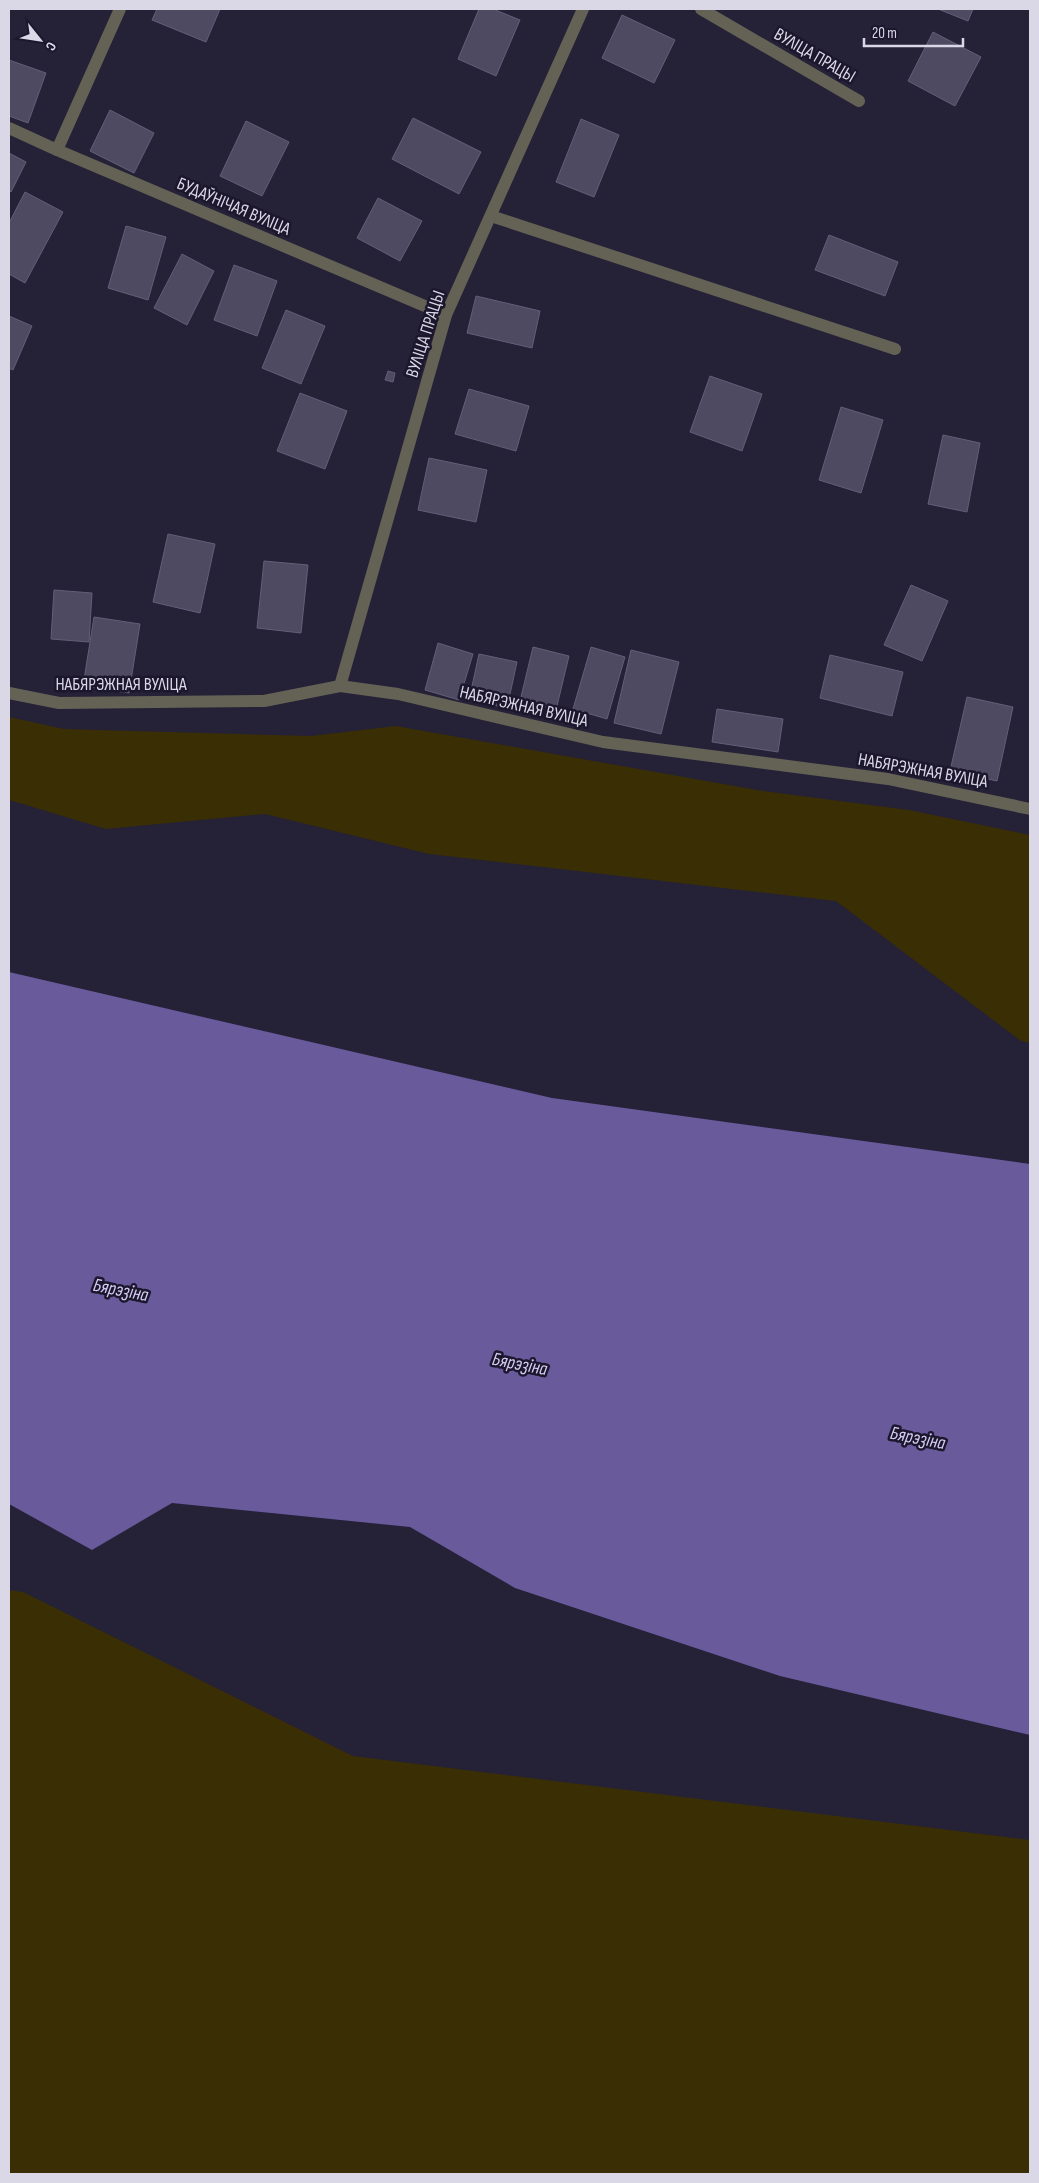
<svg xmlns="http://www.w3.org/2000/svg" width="1039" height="2183" font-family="'Sofia Sans Condensed',sans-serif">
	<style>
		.green { fill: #3a2e05 }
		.water { fill: #695a9c }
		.building { fill: #4e4a62; stroke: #635f78 }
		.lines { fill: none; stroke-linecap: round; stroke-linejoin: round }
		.service { stroke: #646155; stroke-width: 12 }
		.minor { stroke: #646155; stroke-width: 12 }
		.labels { text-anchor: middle; stroke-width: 5; stroke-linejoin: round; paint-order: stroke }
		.street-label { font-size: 18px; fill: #dad8e7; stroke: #1c172d }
		.water-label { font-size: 19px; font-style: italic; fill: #d2ccf2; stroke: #1c172d }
	</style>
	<rect width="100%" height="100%" fill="#252137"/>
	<g class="green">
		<path d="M9,717l55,12 247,7 85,-10 367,65 146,19 121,25v208l-9,-2 -185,-140 -407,-47 -164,-40 -159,15 -97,-29z"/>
		<path d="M9,1590l14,2 330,164 677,84v334h-1021z"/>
	</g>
	<path class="water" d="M9,972l543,126 478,66v571l-250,-59 -265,-88 -105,-61 -238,-24 -80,47 -83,-46z"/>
	<g class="building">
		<path d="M157,9h63l-14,33 -54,-22z"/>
		<path d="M479,9h14l27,11 -24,56 -38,-17z"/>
		<path d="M938,9h35l-5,12z"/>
		<path d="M622,15l53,25 -21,43 -52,-25z"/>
		<path d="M933,32l48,25 -26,49 -47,-25z"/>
		<path d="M9,60l37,13 -18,50 -19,-7z"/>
		<path d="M110,110l44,23 -20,40 -44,-22z"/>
		<path d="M413,118l68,34 -22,42 -67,-35z"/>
		<path d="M581,119l38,16 -25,62 -38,-15z"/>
		<path d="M246,121l43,21 -27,54 -42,-20z"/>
		<path d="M9,153l17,9 -15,30 -2,-2z"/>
		<path d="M25,192l38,20 -38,71 -16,-9v-51z"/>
		<path d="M378,198l44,23 -22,40 -43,-23z"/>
		<path d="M126,226l40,11 -18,63 -40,-12z"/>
		<path d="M829,235l69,27 -13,34 -70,-26z"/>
		<path d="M182,254l32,17 -27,54 -33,-17z"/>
		<path d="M234,265l43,16 -20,55 -43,-16z"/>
		<path d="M476,296l64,15 -8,37 -65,-15z"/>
		<path d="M286,310l39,16 -24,58 -39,-16z"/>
		<path d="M9,316l23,10 -19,44 -4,-2z"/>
		<path d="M388,371l7,2 -2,9 -8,-2z"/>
		<path d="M710,376l52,18 -20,57 -52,-19z"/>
		<path d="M469,389l60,17 -13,45 -61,-17z"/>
		<path d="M300,393l47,18 -22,58 -48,-18z"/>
		<path d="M841,407l42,13 -22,73 -42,-13z"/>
		<path d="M943,435l37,8 -13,69 -39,-8z"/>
		<path d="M429,458l58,12 -11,52 -58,-12z"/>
		<path d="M168,534l47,10 -15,69 -47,-11z"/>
		<path d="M264,561l44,4 -7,68 -44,-5z"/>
		<path d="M911,585l37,16 -26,60 -38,-16z"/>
		<path d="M54,590l38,3 -3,49 -38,-3z"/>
		<path d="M94,617l46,7 -11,69 -46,-7z"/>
		<path d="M438,643l35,11 -14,46 -34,-10z"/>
		<path d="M533,647l36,9 -13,54 -36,-9z"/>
		<path d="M591,647l34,10 -18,62 -34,-10z"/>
		<path d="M631,650l48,12 -18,72 -47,-11z"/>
		<path d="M479,654l38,8 -10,46 -38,-8z"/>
		<path d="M830,655l73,17 -11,44 -72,-18z"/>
		<path d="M967,697l46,10 -16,74 -47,-10z"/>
		<path d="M717,709l66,10 -5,33 -66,-10z"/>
	</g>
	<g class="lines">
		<path class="service" d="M491,216l404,133"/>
		<g class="minor">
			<path d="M701,9l158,92"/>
			<path d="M9,128l48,22 389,165"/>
			<path d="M57,150l63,-141"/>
			<path d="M340,686l106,-371 137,-306"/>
			<path d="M9,693l50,10 205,-2 76,-15 58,8 205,48 285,37 142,30"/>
		</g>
	</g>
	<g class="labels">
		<g class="street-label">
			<text transform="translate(815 55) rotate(30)" y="6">ВУЛІЦА ПРАЦЫ</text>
			<text transform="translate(234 206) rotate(23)" y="6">БУДАЎНІЧАЯ ВУЛІЦА</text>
			<text transform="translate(425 334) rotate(-72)" y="6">ВУЛІЦА ПРАЦЫ</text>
			<text x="121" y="690">НАБЯРЭЖНАЯ ВУЛІЦА</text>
			<text transform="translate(524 706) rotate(13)" y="6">НАБЯРЭЖНАЯ ВУЛІЦА</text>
			<text transform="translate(923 770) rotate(10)" y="6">НАБЯРЭЖНАЯ ВУЛІЦА</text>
		</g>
		<g class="water-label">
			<text transform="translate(121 1289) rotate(11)" y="7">Бярэзіна</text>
			<text transform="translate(520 1363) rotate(11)" y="7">Бярэзіна</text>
			<text transform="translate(918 1437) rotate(11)" y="7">Бярэзіна</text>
		</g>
	</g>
	<rect width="1039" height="2183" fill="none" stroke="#dad8e7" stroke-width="20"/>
	<g transform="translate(40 40) rotate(120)" stroke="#1c172d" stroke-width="4" paint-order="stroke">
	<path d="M0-4L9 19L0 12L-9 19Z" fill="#dad8e7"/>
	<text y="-8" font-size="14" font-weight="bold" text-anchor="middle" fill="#dad8e7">С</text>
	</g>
	<path d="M864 38v8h99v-8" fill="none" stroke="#dad8e7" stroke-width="2.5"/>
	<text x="872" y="38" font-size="15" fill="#dad8e7" stroke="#1c172d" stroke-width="4" paint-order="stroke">20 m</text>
</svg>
